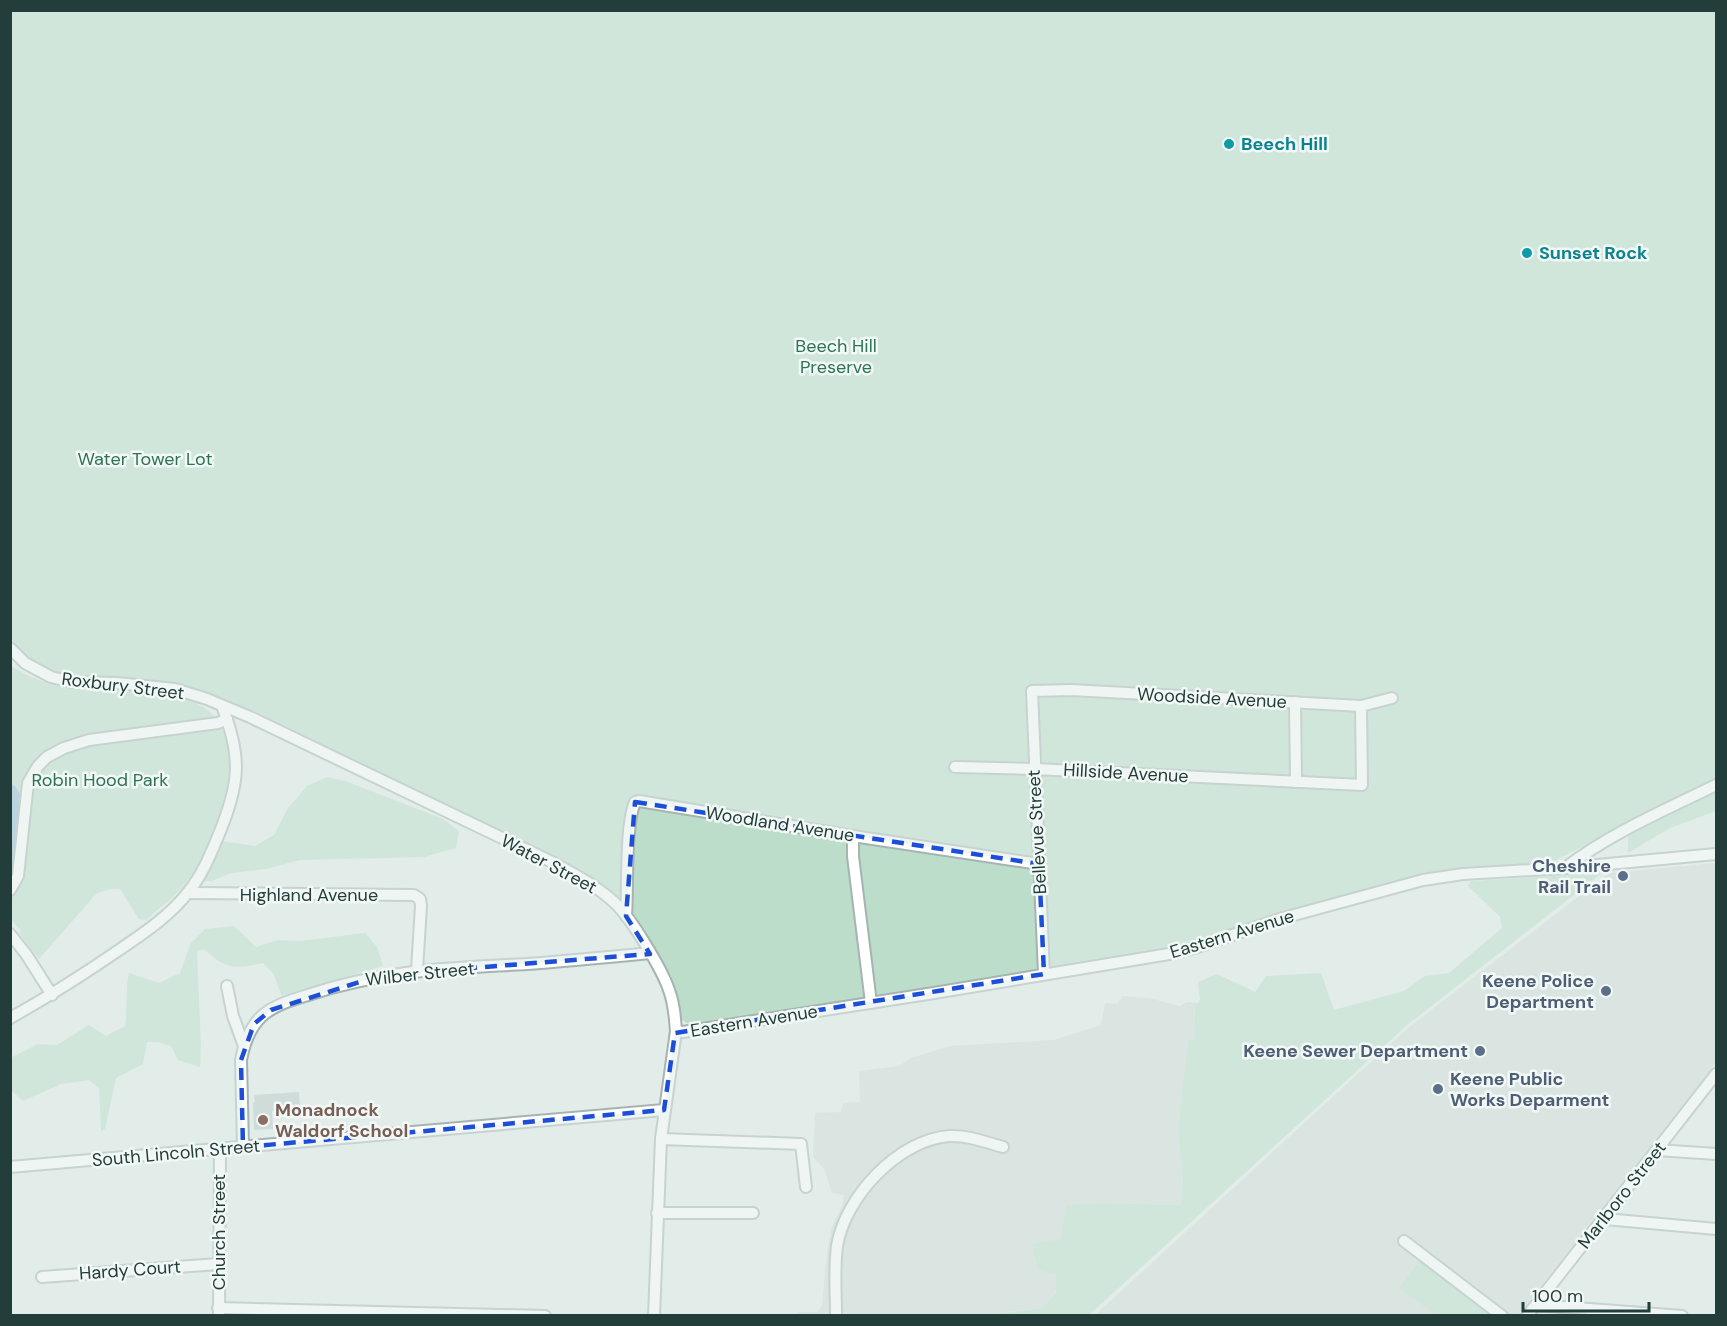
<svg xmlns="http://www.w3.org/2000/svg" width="1727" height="1326" font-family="'DM Sans',sans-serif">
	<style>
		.built { fill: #d0dcd9 }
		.green { fill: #bbddca }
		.water { fill: #8ab9d0 }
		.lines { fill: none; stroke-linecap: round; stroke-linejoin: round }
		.minor-casing { stroke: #a5b4b1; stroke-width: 14 }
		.minor { stroke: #fff; stroke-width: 10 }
		.marked { fill: none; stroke: #1d4ed8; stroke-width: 4.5; stroke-dasharray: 12 8; stroke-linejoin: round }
		.culture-dot { fill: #0f9aa8; stroke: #f2f8f6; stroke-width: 2 }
		.service-dot { fill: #5c6f8a; stroke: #f2f8f6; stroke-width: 2 }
		.education-dot { fill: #8d6e63; stroke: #f2f8f6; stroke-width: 2 }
		.labels { text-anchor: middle; stroke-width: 5; stroke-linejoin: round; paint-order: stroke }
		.culture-label { font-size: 18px; font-weight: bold; fill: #0d838f; stroke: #f2f8f6; text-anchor: start }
		.park-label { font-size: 18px; fill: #2d7354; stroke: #f2f8f6 }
		.street-label { font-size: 18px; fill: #223d3a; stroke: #f2f8f6 }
		.service-label { font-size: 18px; font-weight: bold; fill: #4e5e75; stroke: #f2f8f6; text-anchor: end }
		.education-label { font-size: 18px; font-weight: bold; fill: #785e54; stroke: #f2f8f6; text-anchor: start }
	</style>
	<rect width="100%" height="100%" fill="#e2ece9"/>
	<g class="built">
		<path d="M1716,863v200l-198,252 -424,1 314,-288 201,-155z"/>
		<path d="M1122,996l27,2 31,8 7,-4 11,1 -3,4 -1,33h-6l-10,88 5,56 -3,21 -77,-2 -42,36 -5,34v18l-14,17 -31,3 -8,2 -2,3h-204l1,-4h19l5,-6 5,-55 5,-24 10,-21 2,-11 -12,-2 -8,-24 -11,-12 2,-44 26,-1 2,-9 17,-1 -1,-31 40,-5 12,-8 39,-12 104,-6 47,-15 4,-22 13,1z"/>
		<path d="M299,1092l1,17 -28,2 1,18 -19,1 -1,-28h2l-1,-7z"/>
	</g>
	<g class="green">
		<path d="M10,11h1706v768l-164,83 -73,5 -91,16 -100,28 -104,35 -194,33 -294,46 -9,-2 -6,-4 -4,-25 -6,-19 -37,-56 -49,-42 -72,-40 -267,-126 -109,-30 -85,-8 -25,-15 -16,-20z"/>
		<path d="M10,665c23,16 47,22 73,24 71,7 161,-10 144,97 -5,31 -19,68 -38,93 -12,16 -28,28 -43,41l-7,-1 -19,-30h-9l-14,4 -58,66 -20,-26 2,-2 -10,-12z"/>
		<path d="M327,777l21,5 95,37 16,12 -3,17 -32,9 -124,3 -34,9 -35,4 -19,8h-10l20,-40 33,5 19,-11 14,-27 19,-22z"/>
		<path d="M1716,791v20l-46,17 -42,25v-17z"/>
		<path d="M1602,873l-196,153 -317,289h-88l2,-2 39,-5 14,-16v-18l-18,-4 -6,-26 29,-5 5,-34 37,-2 77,2 3,-21 -5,-56 10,-88h6l1,-33 5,-7 -2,-18 19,-8 38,18 11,-16 55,-3 13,37 70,-19 21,-15 24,-3 53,-45 -2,-11 -32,-31 3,-5z"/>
		<path d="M234,926l22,21 21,-7 23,1 65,-8 12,14 6,19 -101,30 -9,-23 -10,-10c-30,6 -36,7 -59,-14l-7,2 4,94 -1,22 -22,-7 -7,-14 -13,-4h-11l-4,22 -27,14 -11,51 -4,2 -2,-43 -10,-8 -28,4 -38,17 -12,-11v-32l1,-1 26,-13 19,1 32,-20 17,11 19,-10c3,-18 0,-35 4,-53l30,10 21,-10 11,-30 14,-14z"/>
		<path d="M1419,1261l72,54h-55l-37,-27z"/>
	</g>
	<path class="water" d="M11,784l4,2 5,8 -3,47 -6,35z"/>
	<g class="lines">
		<defs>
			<g id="minor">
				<path d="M10,648l15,15 26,14 21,5 45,1 58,6 32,10 43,18 302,145c22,12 45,24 63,41 16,15 47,66 54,87 5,13 6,27 7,41l-15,108 -7,177"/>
				<path d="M1295,702l1,80"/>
				<path d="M955,767l80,2 327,16 -1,-79"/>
				<path d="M853,836v20l18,147"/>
				<path d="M1565,868c46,-35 100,-58 151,-83"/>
				<path d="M10,890l8,-14 10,-93 10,-17 9,-9 17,-9 25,-8 129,-17 9,-4"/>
				<path d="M188,893l226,2 6,4 1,7 -4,64"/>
				<path d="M626,916c2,-29 -1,-91 9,-114l4,-1 214,35 186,28"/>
				<path d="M10,934l16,20 26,41"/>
				<path d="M1044,974l-12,-283 39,-1 290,16 31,-8"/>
				<path d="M227,986l6,30 11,30"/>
				<path d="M10,1018c38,-21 74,-44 109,-68 25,-17 52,-35 70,-59 14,-17 22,-38 30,-57 21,-51 23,-77 3,-128"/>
				<path d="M676,1031l7,1 251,-39 235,-39 25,-6 89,-30 140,-38 40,-6 102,-6 151,-14"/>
				<path d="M661,1139l140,5 5,43"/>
				<path d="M243,1147l-2,-87c3,-16 9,-33 21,-44 12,-11 30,-16 46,-21 74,-25 142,-27 219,-31 41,-3 82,-7 123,-11"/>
				<path d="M1657,1150l59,4"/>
				<path d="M10,1167l654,-57"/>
				<path d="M657,1213h96"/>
				<path d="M1605,1219l111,10"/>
				<path d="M1404,1241l98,75"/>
				<path d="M42,1277l176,-13"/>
				<path d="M1536,1305l146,11"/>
				<path d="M218,1308l327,8"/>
				<path d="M219,1316l1,-167"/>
				<path d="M836,1316c0,-23 -2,-47 1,-70 8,-49 61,-106 112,-110 18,-1 36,6 54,11"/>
				<path d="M1527,1316l189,-242"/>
			</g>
		</defs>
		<use href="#minor" class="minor-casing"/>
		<use href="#minor" class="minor"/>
	</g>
	<path d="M0 0H1727V1326H0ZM635,802l404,62 5,110 -369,59 -11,77 -421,37 -2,-87 13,-36 17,-14 111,-35 268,-21 -24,-38z" fill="#e2ece9" fill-opacity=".55" fill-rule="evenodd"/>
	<path class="marked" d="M635,802l404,62 5,110 -369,59 -11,77 -421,37 -2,-87 13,-36 17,-14 111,-35 268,-21 -24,-38z"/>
	<g class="culture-dot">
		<circle cx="1229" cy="144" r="6"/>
		<circle cx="1527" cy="253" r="6"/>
	</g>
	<g class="service-dot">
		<circle cx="1623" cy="876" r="6"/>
		<circle cx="1606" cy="991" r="6"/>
		<circle cx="1480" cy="1051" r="6"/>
		<circle cx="1438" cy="1089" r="6"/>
	</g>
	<circle class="education-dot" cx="263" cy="1120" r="6"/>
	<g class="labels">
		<g class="culture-label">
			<text x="1241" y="150">Beech Hill</text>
			<text x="1539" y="259">Sunset Rock</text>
		</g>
		<g class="park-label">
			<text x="836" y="352">Beech Hill<tspan x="836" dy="21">Preserve</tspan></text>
			<text x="145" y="465">Water Tower Lot</text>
			<text x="100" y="786">Robin Hood Park</text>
		</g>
		<g class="street-label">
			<text transform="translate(123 686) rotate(7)" y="6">Roxbury Street</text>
			<text transform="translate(1212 698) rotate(3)" y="6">Woodside Avenue</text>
			<text transform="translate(1126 773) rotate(3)" y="6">Hillside Avenue</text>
			<text transform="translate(780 824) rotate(9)" y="6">Woodland Avenue</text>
			<text transform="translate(1037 832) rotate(-93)" y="6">Bellevue Street</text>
			<text transform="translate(549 864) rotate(28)" y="6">Water Street</text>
			<text x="309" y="901">Highland Avenue</text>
			<text transform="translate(1232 934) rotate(-17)" y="6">Eastern Avenue</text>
			<text transform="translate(420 974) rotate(-6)" y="6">Wilber Street</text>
			<text transform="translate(754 1021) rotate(-9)" y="6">Eastern Avenue</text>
			<text transform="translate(176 1153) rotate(-5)" y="6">South Lincoln Street</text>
			<text transform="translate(1622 1195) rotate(-52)" y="6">Marlboro Street</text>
			<text transform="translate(219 1232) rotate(-90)" y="6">Church Street</text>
			<text transform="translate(130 1270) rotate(-4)" y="6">Hardy Court</text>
		</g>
		<g class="service-label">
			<text x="1611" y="872">Cheshire<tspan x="1611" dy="21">Rail Trail</tspan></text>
			<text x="1594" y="987">Keene Police<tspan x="1594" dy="21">Department</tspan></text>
			<text x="1468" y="1057">Keene Sewer Department</text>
			<text x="1450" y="1085" text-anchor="start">Keene Public<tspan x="1450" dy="21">Works Deparment</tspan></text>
		</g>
		<g class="education-label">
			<text x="275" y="1116">Monadnock<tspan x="275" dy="21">Waldorf School</tspan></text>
		</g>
	</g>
	<rect width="1727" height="1326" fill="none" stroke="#223d3a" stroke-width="24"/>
	<path d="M1523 1302v9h126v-9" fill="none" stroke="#223d3a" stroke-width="3"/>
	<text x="1532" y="1302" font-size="18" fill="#223d3a" stroke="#f2f8f6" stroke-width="4.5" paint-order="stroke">100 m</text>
</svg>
